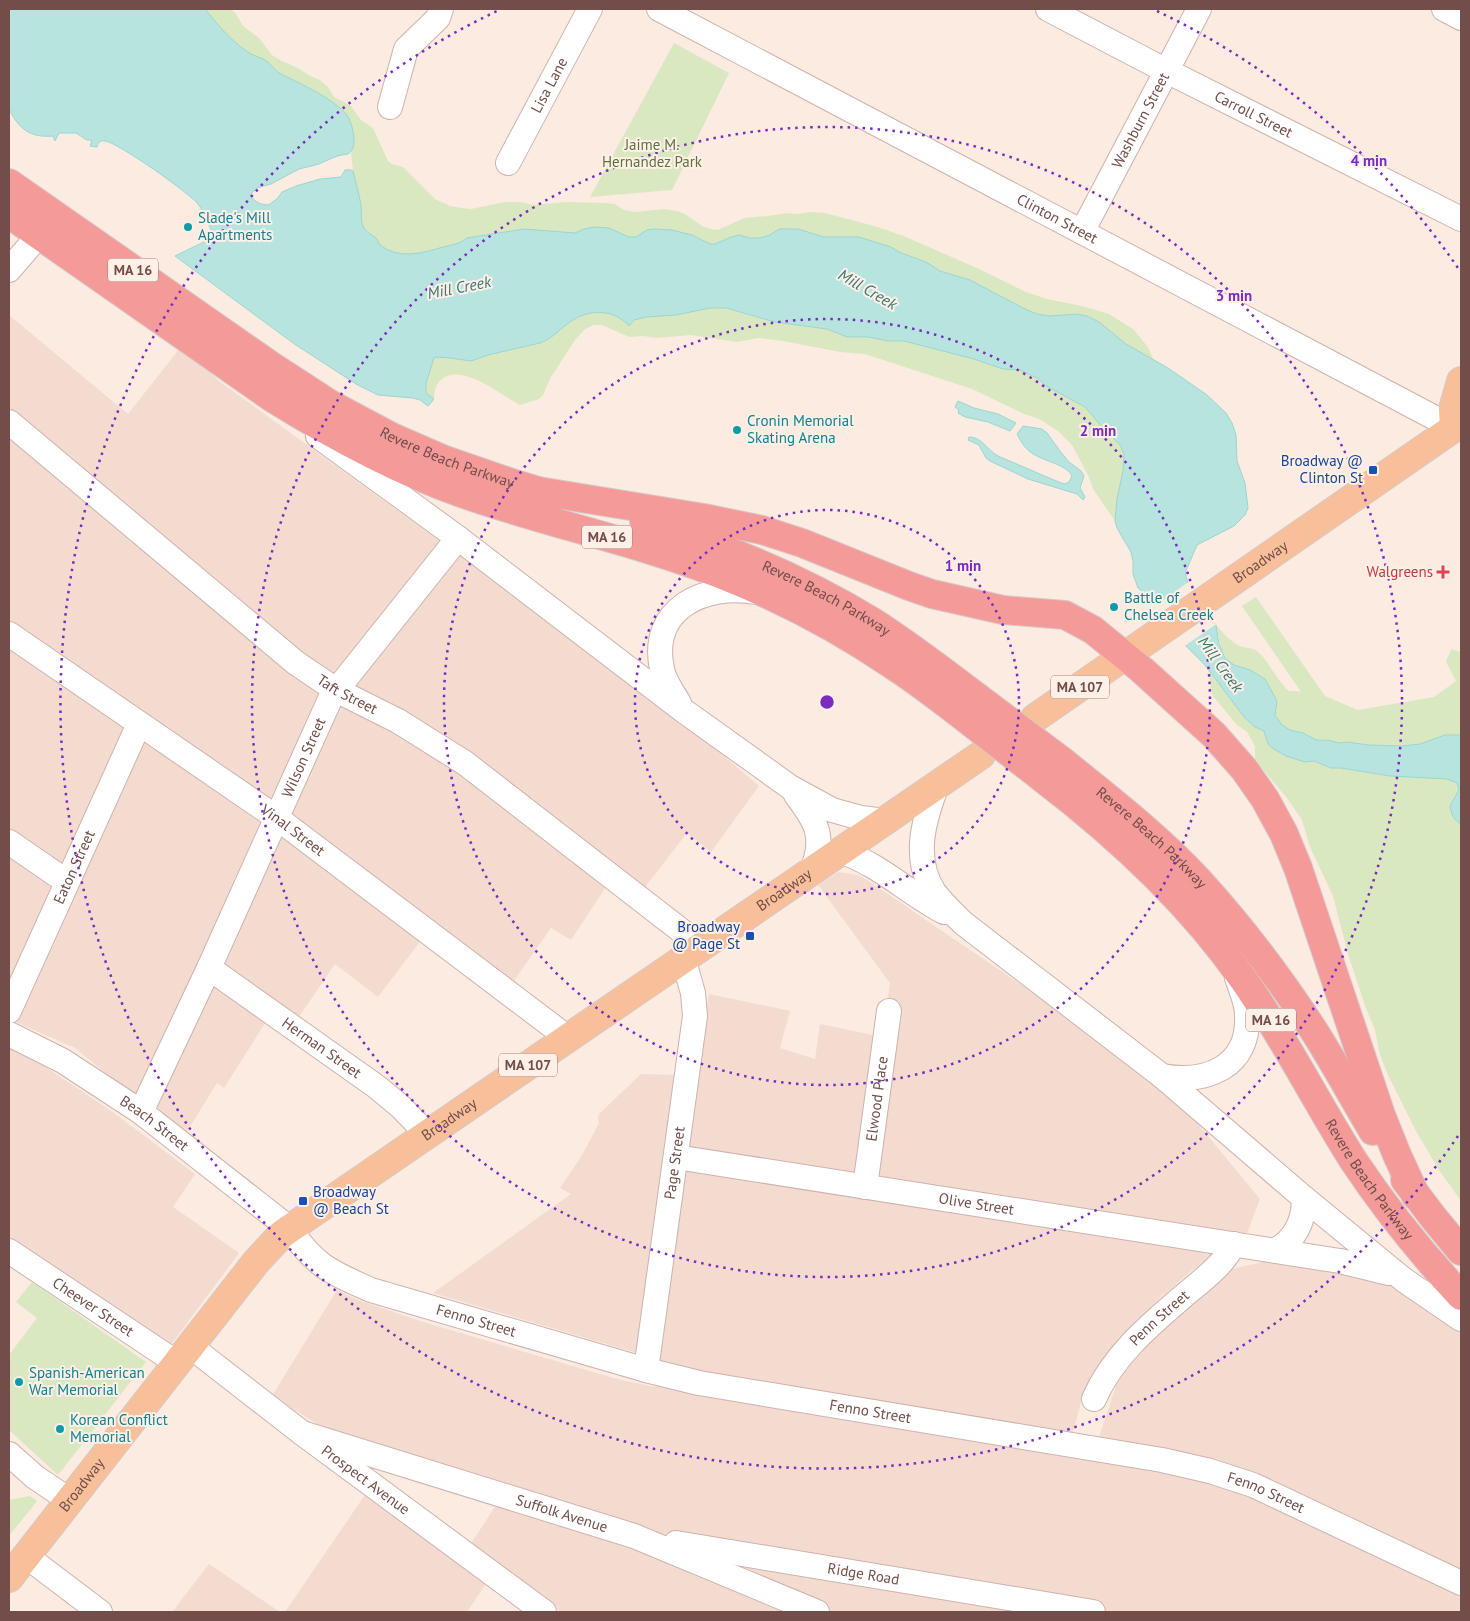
<svg xmlns="http://www.w3.org/2000/svg" width="1470" height="1621" font-family="'PT Sans',sans-serif">
	<style>
		.residential { fill: #f3dbd0 }
		.green { fill: #dae8c1 }
		.water { fill: #b7e4df; stroke: #9dd5d0 }
		.pier { fill: #fbebe1 }
		.lines { fill: none; stroke-linecap: round; stroke-linejoin: round }
		.minor-casing { stroke: #ceb2ac; stroke-width: 26 }
		.major-casing { stroke: #d5cac8; stroke-width: 30 }
		.highway-casing { stroke: #d5cac8; stroke-width: 30 }
		.minor { stroke: #fff; stroke-width: 24 }
		.major { stroke: #f8bf9b; stroke-width: 28 }
		.highway { stroke: #f49b9a; stroke-width: 28 }
		.highway-bridge-casing { stroke: #d5cac8; stroke-width: 30; stroke-linecap: butt }
		.highway-bridge { stroke: #f49b9a; stroke-width: 28 }
		.ring { fill: none; stroke: #7b2cbf; stroke-width: 2.5; stroke-dasharray: 2.5 5 }
		.culture-dot { fill: #0f9aa8; stroke: #feefe7; stroke-width: 2 }
		.transit-dot { fill: #1a4fb4; stroke: #feefe7; stroke-width: 2 }
		.health-dot { fill: #e0444e; stroke: #feefe7; stroke-width: 2 }
		.labels { text-anchor: middle; stroke-width: 4; stroke-linejoin: round; paint-order: stroke }
		.shield { fill: #feefe7; stroke: #9c7e78; stroke-width: 1 }
		.shield-label { font-size: 14px; font-weight: bold; fill: #724d49 }
		.street-label { font-size: 15px; fill: #724d49; stroke: #feefe7 }
		.park-label { font-size: 15px; fill: #5a723f; stroke: #feefe7 }
		.culture-label { font-size: 15px; fill: #0d838f; stroke: #feefe7; text-anchor: start }
		.transit-label { font-size: 15px; fill: #164399; stroke: #feefe7; text-anchor: end }
		.health-label { font-size: 15px; fill: #be3a42; stroke: #feefe7; text-anchor: end }
		.water-label { font-size: 16px; font-style: italic; fill: #3e7772; stroke: #feefe7 }
		.centre { fill: #7b2cbf; stroke: #feefe7; stroke-width: 2.5 }
		.ring-label { font-size: 15px; text-anchor: middle; font-weight: bold; fill: #7b2cbf; stroke: #feefe7; stroke-width: 4; stroke-linejoin: round; paint-order: stroke }
	</style>
	<rect width="100%" height="100%" fill="#fbebe1"/>
	<g class="residential">
		<path d="M9,315l119,99 52,-66 15,10 24,23 237,172 84,56 177,141 42,36 -48,66 -24,-19 -42,54 -26,-20 -48,73 -20,-12 -38,54 -79,-59 -56,74 -43,-33 -41,60 -20,-15 -50,79 -7,-5 -31,50 -36,-24 -75,-61 -66,-29z"/>
		<path d="M838,872l20,3 12,7 162,110 156,120 72,87 -12,32 -58,41 -33,29 -48,51 -25,39 -17,64 24,6 34,-102 103,-89 39,-9 126,17 68,49v285h-900l-91,-67 36,-55 -169,-54 -65,-40 65,-106 21,10 62,21 197,58 38,8 32,-244 22,-149 81,17 -10,37 35,11 5,-35 53,11 5,-34 9,3 3,-21 -72,-98z"/>
		<path d="M9,1046l25,13 80,54 81,61 -22,33 66,46 -69,93 -161,-108z"/>
		<path d="M641,1074l34,1 -38,278 -204,-60 138,-99 -11,-6 21,-31 18,-34 -1,-4 1,-5z"/>
		<path d="M367,1492l120,90 -20,30h-182z"/>
		<path d="M209,1564l71,48h-108z"/>
	</g>
	<g class="green">
		<path d="M47,9l185,1 4,4 7,12 16,12 13,17 8,5 18,8 12,8 10,4 8,7 6,10 17,9 10,14 12,8 15,33 4,3 11,3 32,32 15,7 11,2 10,1 34,-7h15l14,3 32,-3 39,1 10,1 9,6 11,2 29,-3 13,2 8,3 19,13 7,2 7,1 26,-12 24,-2 19,-3 10,1 13,-2 15,1 53,14 28,10 71,31 49,24 21,7 35,7 27,8 24,15 15,18 6,14 14,7 39,27 19,18 6,10 4,12 1,26 8,22 3,25 -3,7 -11,11 -37,19 -10,21 -2,11 -80,-233 -668,-70 -173,-56 -14,-23 7,8 11,2 9,-6 5,-7 14,-6 24,-7 22,-2 3,-7 3,-1 5,2 -2,-19 1,-3z"/>
		<path d="M674,43l55,30 -57,117 -82,7z"/>
		<path d="M549,280l427,60 178,88 -21,146v-13l-2,-9 -14,-24 -2,-7 -22,-32 -4,-12 -17,-32 -14,-14 -19,-12 -17,-6 -50,-24 -107,-35 -25,-2 -57,-11 -25,-3 -21,4 -46,-7 -34,3 -14,-2 -14,1 -27,-12h-8l-9,4 -10,11 -24,37 -8,18 -4,4 -19,6c-19,-10 -62,-46 -81,-23 -6,7 -3,11 -6,18 -1,2 -3,4 -5,6l-8,-6 -7,-2 -27,-2 -4,-4c-19,-3 -26,-8 -40,-20z"/>
		<path d="M1256,597l69,99 33,14 76,-13 22,-16 -10,-19 5,-13 10,3v98l-71,-5h-22l-21,-3 -8,1 -15,-4 -8,1 -4,-1 -9,-6 -13,-3 -8,-5 -48,-60c-16,-10 -13,-25 -18,-40 7,8 16,19 27,22 5,1 10,1 14,4 13,11 19,29 32,40h8l4,1 -59,-86z"/>
		<path d="M1209,672l42,52 13,7 4,13 4,4 14,8 19,6 9,-1 17,7h10l49,8 31,1 40,-3v427l-22,-31 -23,-39 -28,-56 -8,-20 -5,-25 -10,-24 -17,-52 -15,-58 -23,-49 -8,-27 -15,-22 -27,-32 -5,-8v-12l-8,-14 -10,-7 -24,-29 -2,-4z"/>
		<path d="M32,1282l114,80 -88,113 -49,-45v-75l28,-37 -21,-16z"/>
		<path d="M30,1496l7,5 -28,35v-36z"/>
	</g>
	<g class="water">
		<path d="M9,9h196c13,16 26,32 43,43 5,4 12,5 17,8 7,4 10,12 18,15 18,9 51,24 64,40 4,6 6,15 7,22 0,7 0,13 -6,17l-11,2 -18,8 -20,5 -28,15 -14,4 -7,7c4,6 10,10 18,10l9,-6 5,-7 14,-6 24,-7 21,-2 4,-7h6l2,1c3,12 6,23 8,34 1,8 -1,16 3,23 3,5 7,6 12,10 2,3 3,7 7,9 18,12 40,6 60,0 9,-2 17,-3 24,-9l57,-9 51,4 9,-4 10,-2 15,1 20,9h7l11,-7 7,-1 18,1 20,5 18,9h5l16,-7 8,-2 11,3h10l10,-3 9,-6h19l26,8h35l32,10 8,5 27,10 14,9 30,9 53,28 14,6 12,2 28,-2 10,2 12,6 27,22 42,24 39,27 19,18 6,10 4,12 1,26 8,22 3,25 -3,7 -11,11 -37,19 -12,28 3,10 28,42 3,19 6,14 9,7 16,5 15,9 12,22 -2,14 7,10 8,5 13,3 13,7h12l11,3 8,-1 21,3 34,1 18,-2 25,-9h16v89c-7,-4 -10,-10 -11,-18l9,-16 -2,-7 -10,-4 -57,-3 -49,-8h-10l-17,-7 -9,1 -19,-6 -14,-8 -4,-4 -4,-13 -9,-4 -10,-9 -41,-54 -18,-18 -29,-42 -19,-16 -5,-14v-13l-2,-9 -14,-24 -2,-7 2,-22 6,-28 1,-17 -4,-9 -17,-17 -18,-21 -39,-21 -7,-7 -19,-9 -17,-1 -29,-10 -70,-18h-16l-20,-4h-21l-20,-8 -52,-7 -49,-14h-16l-34,7 -30,2 -12,3 -5,6c-17,-19 -44,-17 -63,-1 -9,7 -15,14 -26,18l-52,12 -17,6 -21,-3 -14,-1 -2,1 -8,25v10l8,6 -6,7 -8,-6 -7,-2 -35,-3 -22,-11 -63,-41 -118,-87 39,-19c-5,-11 -9,-25 -17,-34 -9,-11 -80,-61 -92,-62 -5,-1 -7,2 -8,6l-7,-1 2,-6h-5l-11,-7h-17l-4,8 -2,-5c-23,2 -34,-7 -44,-27z"/>
		<path d="M958,401l16,7 24,6 18,9 -6,8 -22,-9 -23,-5 -7,-4 1,-3 -4,-3z"/>
		<path d="M1023,426l19,3 5,4 13,18 9,11 12,9 3,5 -4,12 5,9 -2,3 -6,-6 -49,-15 -38,-18 -4,-3 -7,-13 -11,-5 1,-3c13,0 18,13 29,19l63,27 4,1 4,-2 3,-6c-6,-13 -33,-15 -44,-26 -5,-4 -8,-11 -11,-16z"/>
	</g>
	<path class="pier" d="M1190,581l28,42 -35,24 -28,-41z"/>
	<g class="lines">
		<defs>
			<g id="minor">
				<path id="s1" d="M659,9l795,419"/>
				<path id="s2" d="M1048,9l109,57 304,153"/>
				<path d="M1444,9l17,9"/>
				<path d="M390,107l16,-58 32,-31 3,-9"/>
				<path id="s3" d="M508,163l82,-154"/>
				<path id="s4" d="M1082,232l117,-223"/>
				<path d="M9,270l30,-35"/>
				<path id="s5" d="M9,422l287,241 40,27 62,31 67,42 236,183"/>
				<path d="M318,436l140,102 226,173 106,76 42,23 29,8 24,3"/>
				<path id="s6" d="M9,634l268,184 291,220"/>
				<path d="M679,703c-6,-10 -15,-22 -17,-34 -13,-61 43,-86 94,-77"/>
				<path d="M937,785c-13,34 -25,73 -3,107 8,11 19,21 29,31l199,153 142,122 100,82 57,39"/>
				<path d="M796,795c20,26 30,42 16,75"/>
				<path d="M9,842l58,40"/>
				<path d="M840,851c39,13 68,42 104,61"/>
				<path id="s7" d="M209,968l168,119 24,20 26,27"/>
				<path id="s8" d="M9,1011l130,-287"/>
				<path id="s9" d="M9,1034l54,27 78,51 148,116c26,38 41,44 82,62l275,80 53,13 463,77 48,11 43,14 208,98"/>
				<path d="M1162,1076c44,8 88,-9 85,-61 0,-13 -6,-25 -10,-37"/>
				<path id="s10" d="M141,1112l68,-144 122,-271 127,-159"/>
				<path id="s11" d="M676,1157l664,104 49,12"/>
				<path id="s12" d="M865,1187l24,-176"/>
				<path d="M1276,1250c20,-11 28,-29 28,-52"/>
				<path id="s13" d="M9,1251l168,112"/>
				<path id="s14" d="M190,1346l112,87 242,179"/>
				<path id="s15" d="M646,1370l49,-354 -2,-23 -10,-35"/>
				<path id="s16" d="M1094,1399c19,-44 57,-75 93,-106 17,-14 36,-28 47,-49"/>
				<path id="s17" d="M302,1433l332,103 183,76"/>
				<path d="M9,1454l26,23 34,23"/>
				<path id="s18" d="M676,1543l417,69"/>
				<path d="M26,1556l74,56"/>
			</g>
			<g id="major">
				<path d="M1454,428l-1,-19 8,-28"/>
				<path id="s19" d="M1035,718l426,-295"/>
				<path id="s20" d="M9,1578l247,-316 26,-28 699,-479"/>
			</g>
			<g id="highway">
				<path id="s21" d="M9,183l261,182 60,39 62,33 53,23 67,23 43,13"/>
				<path d="M9,214l262,183c61,38 123,72 190,96 85,30 174,48 259,81 61,24 120,55 174,92 22,14 42,30 62,45"/>
				<path d="M538,491l166,27 58,12 40,13 107,43 23,8 71,16 62,5 28,15 49,40 72,65 30,34 21,30 19,35 14,34 83,247 16,40 19,41"/>
				<path id="s22" d="M644,522c80,24 157,56 229,100 36,23 70,49 104,75"/>
				<path id="s23" d="M1062,761c47,38 95,75 137,120 43,47 82,99 117,153 20,32 38,65 57,97"/>
				<path id="s24" d="M1041,777c76,58 147,123 202,202 41,58 72,121 110,181 32,48 68,93 108,136"/>
				<path d="M1405,1180l28,37 28,34"/>
			</g>
		</defs>
		<use href="#minor" class="minor-casing"/>
		<use href="#major" class="major-casing"/>
		<use href="#highway" class="highway-casing"/>
		<use href="#minor" class="minor"/>
		<use href="#major" class="major"/>
		<use href="#highway" class="highway"/>
		<defs>
			<g id="highway-bridge">
				<path d="M977,697l85,64"/>
				<path d="M956,711l85,66"/>
			</g>
		</defs>
		<use href="#highway-bridge" class="highway-bridge-casing"/>
		<use href="#highway-bridge" class="highway-bridge"/>
	</g>
	<g class="ring">
		<circle cx="827" cy="702" r="192"/>
		<circle cx="827" cy="702" r="383"/>
		<circle cx="827" cy="702" r="575"/>
		<path d="M1458 1136A766 766 0 1 1 497 11M1157 11A766 766 0 0 1 1458 268"/>
	</g>
	<g class="culture-dot">
		<circle cx="188" cy="227" r="5"/>
		<circle cx="737" cy="430" r="5"/>
		<circle cx="1114" cy="607" r="5"/>
		<circle cx="19" cy="1382" r="5"/>
		<circle cx="60" cy="1429" r="5"/>
	</g>
	<g class="transit-dot">
		<rect x="1368" y="465" width="10" height="10" rx="2.5"/>
		<rect x="745" y="931" width="10" height="10" rx="2.5"/>
		<rect x="298" y="1196" width="10" height="10" rx="2.5"/>
	</g>
	<path class="health-dot" d="M1440.5 564.5h5v5h5v5h-5v5h-5v-5h-5v-5h5z"/>
	<g class="labels">
		<g class="shield">
			<rect x="108" y="258.5" width="50" height="23" rx="4"/>
			<rect x="582" y="525.5" width="50" height="23" rx="4"/>
			<rect x="1051" y="675.5" width="58" height="23" rx="4"/>
			<rect x="1246" y="1008.5" width="50" height="23" rx="4"/>
			<rect x="499" y="1053.5" width="58" height="23" rx="4"/>
		</g>
		<g class="shield-label">
			<text x="133" y="275">MA 16</text>
			<text x="607" y="542">MA 16</text>
			<text x="1080" y="692">MA 107</text>
			<text x="1271" y="1025">MA 16</text>
			<text x="528" y="1070">MA 107</text>
		</g>
		<g class="street-label">
			<text dy="5" stroke="none"><textPath href="#s3" startOffset="88">Lisa Lane</textPath></text>
			<text dy="5" stroke="none"><textPath href="#s2" startOffset="231">Carroll Street</textPath></text>
			<text dy="5" stroke="none"><textPath href="#s4" startOffset="126">Washburn Street</textPath></text>
			<text dy="5" stroke="none"><textPath href="#s1" startOffset="450">Clinton Street</textPath></text>
			<text dy="5" stroke="none"><textPath href="#s21" startOffset="519">Revere Beach Parkway</textPath></text>
			<text dy="5" stroke="none"><textPath href="#s19" startOffset="274">Broadway</textPath></text>
			<text dy="5" stroke="none"><textPath href="#s22" startOffset="198">Revere Beach Parkway</textPath></text>
			<text dy="5" stroke="none"><textPath href="#s5" startOffset="435">Taft Street</textPath></text>
			<text dy="5" stroke="none"><textPath href="#s10" startOffset="390">Wilson Street</textPath></text>
			<text dy="5" stroke="none"><textPath href="#s6" startOffset="345">Vinal Street</textPath></text>
			<text dy="5" stroke="none"><textPath href="#s23" startOffset="118">Revere Beach Parkway</textPath></text>
			<text dy="5" stroke="none"><textPath href="#s8" startOffset="158">Eaton Street</textPath></text>
			<text dy="5" stroke="none"><textPath href="#s20" startOffset="1048">Broadway</textPath></text>
			<text dy="5" stroke="none"><textPath href="#s7" startOffset="138">Herman Street</textPath></text>
			<text dy="5" stroke="none"><textPath href="#s12" startOffset="89">Elwood Place</textPath></text>
			<text dy="5" stroke="none"><textPath href="#s20" startOffset="642">Broadway</textPath></text>
			<text dy="5" stroke="none"><textPath href="#s9" startOffset="171">Beach Street</textPath></text>
			<text dy="5" stroke="none"><textPath href="#s15" startOffset="209">Page Street</textPath></text>
			<text dy="5" stroke="none"><textPath href="#s24" startOffset="524">Revere Beach Parkway</textPath></text>
			<text dy="5" stroke="none"><textPath href="#s11" startOffset="304">Olive Street</textPath></text>
			<text dy="5" stroke="none"><textPath href="#s13" startOffset="101">Cheever Street</textPath></text>
			<text dy="5" stroke="none"><textPath href="#s16" startOffset="105">Penn Street</textPath></text>
			<text dy="5" stroke="none"><textPath href="#s9" startOffset="556">Fenno Street</textPath></text>
			<text dy="5" stroke="none"><textPath href="#s9" startOffset="961">Fenno Street</textPath></text>
			<text dy="5" stroke="none"><textPath href="#s14" startOffset="221">Prospect Avenue</textPath></text>
			<text dy="5" stroke="none"><textPath href="#s20" startOffset="118">Broadway</textPath></text>
			<text dy="5" stroke="none"><textPath href="#s9" startOffset="1366">Fenno Street</textPath></text>
			<text dy="5" stroke="none"><textPath href="#s17" startOffset="272">Suffolk Avenue</textPath></text>
			<text dy="5" stroke="none"><textPath href="#s18" startOffset="190">Ridge Road</textPath></text>
		</g>
		<g class="park-label">
			<text x="652" y="150">Jaime M.<tspan x="652" dy="17">Hernandez Park</tspan></text>
		</g>
		<g class="culture-label">
			<text x="198" y="223">Slade's Mill<tspan x="198" dy="17">Apartments</tspan></text>
			<text x="747" y="426">Cronin Memorial<tspan x="747" dy="17">Skating Arena</tspan></text>
			<text x="1124" y="603">Battle of<tspan x="1124" dy="17">Chelsea Creek</tspan></text>
			<text x="29" y="1378">Spanish-American<tspan x="29" dy="17">War Memorial</tspan></text>
			<text x="70" y="1425">Korean Conflict<tspan x="70" dy="17">Memorial</tspan></text>
		</g>
		<g class="transit-label">
			<text x="1363" y="466">Broadway @<tspan x="1363" dy="17">Clinton St</tspan></text>
			<text x="740" y="932">Broadway<tspan x="740" dy="17">@ Page St</tspan></text>
			<text x="313" y="1197" text-anchor="start">Broadway<tspan x="313" dy="17">@ Beach St</tspan></text>
		</g>
		<g class="health-label">
			<text x="1433" y="577">Walgreens</text>
		</g>
		<g class="water-label">
			<text transform="translate(459 287) rotate(-11)" y="6">Mill Creek</text>
			<text transform="translate(868 289) rotate(30)" y="6">Mill Creek</text>
			<text transform="translate(1221 664) rotate(54)" y="6">Mill Creek</text>
		</g>
	</g>
	<circle cx="827" cy="702" r="8" class="centre"/>
	<g class="ring-label">
		<text x="1369" y="166">4 min</text>
		<text x="1234" y="301">3 min</text>
		<text x="1098" y="436">2 min</text>
		<text x="963" y="571">1 min</text>
	</g>
	<rect width="1470" height="1621" fill="none" stroke="#724d49" stroke-width="20"/>
</svg>
